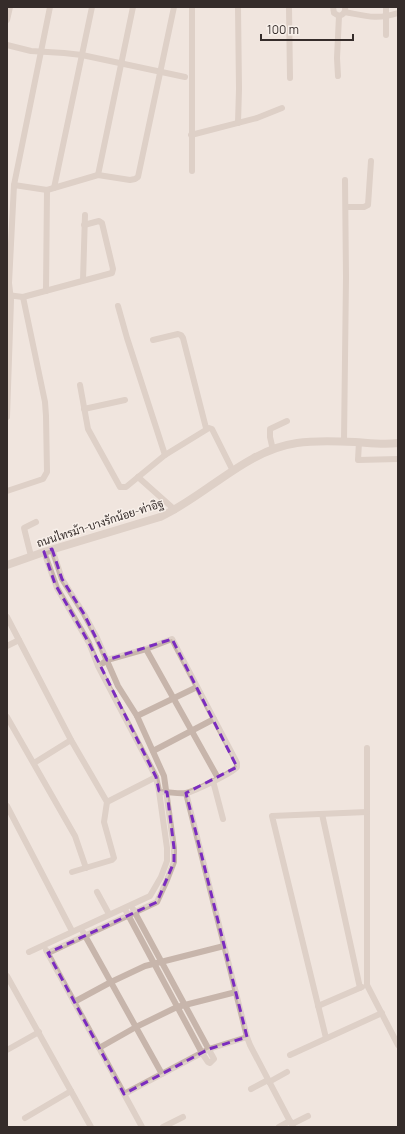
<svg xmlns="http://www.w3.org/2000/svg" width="405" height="1134" font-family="Manrope,Sarabun,sans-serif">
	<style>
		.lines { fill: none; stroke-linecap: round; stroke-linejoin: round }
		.minor { stroke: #c7b5ab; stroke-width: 6 }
		.tertiary { stroke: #c7b5ab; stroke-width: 8 }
		.marked { fill: none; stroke: #7b2cbf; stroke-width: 3; stroke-dasharray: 8 5; stroke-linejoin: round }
		.labels { text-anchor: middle; stroke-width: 3; stroke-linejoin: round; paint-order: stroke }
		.street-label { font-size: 11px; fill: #352c2a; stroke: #f8f0ea }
	</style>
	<rect width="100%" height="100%" fill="#f0e5de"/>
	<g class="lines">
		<g class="minor">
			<path d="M238,7l1,82 -1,34"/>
			<path d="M289,7l1,71"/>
			<path d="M333,7l1,6 5,3c4,-1 7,-4 6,-9"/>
			<path d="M386,7v28"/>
			<path d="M345,12c21,4 32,8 53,1"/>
			<path d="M7,20l3,-13"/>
			<path d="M7,45l24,6 33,2 18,2 103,22"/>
			<path d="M338,76l-1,-18 2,-42"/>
			<path d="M191,135l66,-17 25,-10"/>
			<path d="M192,171v-164"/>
			<path d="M98,175l35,-168"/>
			<path d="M14,185l33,5 51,-15 32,5 5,-1 3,-2 36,-170"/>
			<path d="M54,188l38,-181"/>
			<path d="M346,207h18l4,-2 3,-44"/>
			<path d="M83,280l2,-65"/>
			<path d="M46,291l1,-101"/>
			<path d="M7,295l16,2 89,-24 1,-4 -11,-46 -3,-2 -15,4"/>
			<path d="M118,306l9,32 38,117"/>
			<path d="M153,340l25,-6 3,1 2,3 23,90"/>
			<path d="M80,385l8,44 32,58h6l39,-32 44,-27 3,1 21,42"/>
			<path d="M84,409l41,-9"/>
			<path d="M7,417l4,-117 -2,-17 5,-98 36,-178"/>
			<path d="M344,441l2,-164 -1,-97"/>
			<path d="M359,442l-1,18 40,-1"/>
			<path d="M273,450l-3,-13v-8l17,-8"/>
			<path d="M138,477l37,33"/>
			<path d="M7,491l36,-12 4,-7 -1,-56 -1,-14 -22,-105"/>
			<path d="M31,556l-7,-28 12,-6"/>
			<path d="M7,617l64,123 36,62 -3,20 10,36 -2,2 -40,12"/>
			<path d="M7,646l12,-6"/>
			<path d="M146,649l72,129"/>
			<path d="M103,663l4,-3 39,-11 26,-10 65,124v4c-5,6 -42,24 -51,26 -7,1 -16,-1 -23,-1"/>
			<path d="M137,716l60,-29"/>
			<path d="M7,717l68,119 11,32"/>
			<path d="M367,748v237l31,60"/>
			<path d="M153,751l61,-32"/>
			<path d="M34,763l37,-23"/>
			<path d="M213,781l10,38"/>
			<path d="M186,793l61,244 3,8 43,82"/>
			<path d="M107,802l49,-25"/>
			<path d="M7,806l65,125"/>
			<path d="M322,814l38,174"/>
			<path d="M97,892l12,22"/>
			<path d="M126,911l76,142 6,9 2,1 4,-4 -81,-150"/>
			<path d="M83,932l79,142"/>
			<path d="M46,950l96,177"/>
			<path d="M29,952l121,-56 11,-19 6,-16v-13l-8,-57 -3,-14 -58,-111 -9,-23 -32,-55 -13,-36"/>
			<path d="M48,953l109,-51 10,-22 7,-18v-14l-10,-72 -27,-60 -19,-30 -21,-48 -13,-24 -22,-35 -10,-30"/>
			<path d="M7,976l84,151"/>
			<path d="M74,1002l37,-20 34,-16 79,-20"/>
			<path d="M318,1006l44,-19"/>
			<path d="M326,1038l-54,-222 95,-4"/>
			<path d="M99,1048l37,-21 41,-20 59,-15"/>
			<path d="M7,1050l32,-18"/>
			<path d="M290,1055l92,-42"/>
			<path d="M269,1082l18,-10"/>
			<path d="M251,1089l17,-9"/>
			<path d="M124,1094l85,-45 38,-12"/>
			<path d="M25,1118l46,-27"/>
			<path d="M292,1124l16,-8"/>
			<path d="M163,1127l20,-10"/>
			<path d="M279,1127l11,-6"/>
		</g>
		<path class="tertiary" d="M7,565l37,-13 116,-35c46,-21 86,-67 137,-74 19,-3 39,-2 58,-1 15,1 29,3 43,1"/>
	</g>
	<path d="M0 0H405V1134H0ZM52,549l10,30 22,35 23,46 65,-21 65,128 -51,26 61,244 -38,12 -85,45 -76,-141 109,-51 17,-40v-14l-7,-56 -8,-1 -3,-14 -67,-134 -34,-59 -11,-32z" fill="#f0e5de" fill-opacity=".55" fill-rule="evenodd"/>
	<path class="marked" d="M52,549l10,30 22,35 23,46 65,-21 65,128 -51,26 61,244 -38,12 -85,45 -76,-141 109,-51 17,-40v-14l-7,-56 -8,-1 -3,-14 -67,-134 -34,-59 -11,-32z"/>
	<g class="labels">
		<g class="street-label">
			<text transform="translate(100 523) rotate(-18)" y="4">ถนนไทรม้า-บางรักน้อย-ท่าอิฐ</text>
		</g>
	</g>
	<rect width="405" height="1134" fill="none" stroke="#352c2a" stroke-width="16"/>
	<path d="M261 34v6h92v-6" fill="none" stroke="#352c2a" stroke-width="2"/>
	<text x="267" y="34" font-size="12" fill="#352c2a" stroke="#f8f0ea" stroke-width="3" paint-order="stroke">100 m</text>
</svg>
